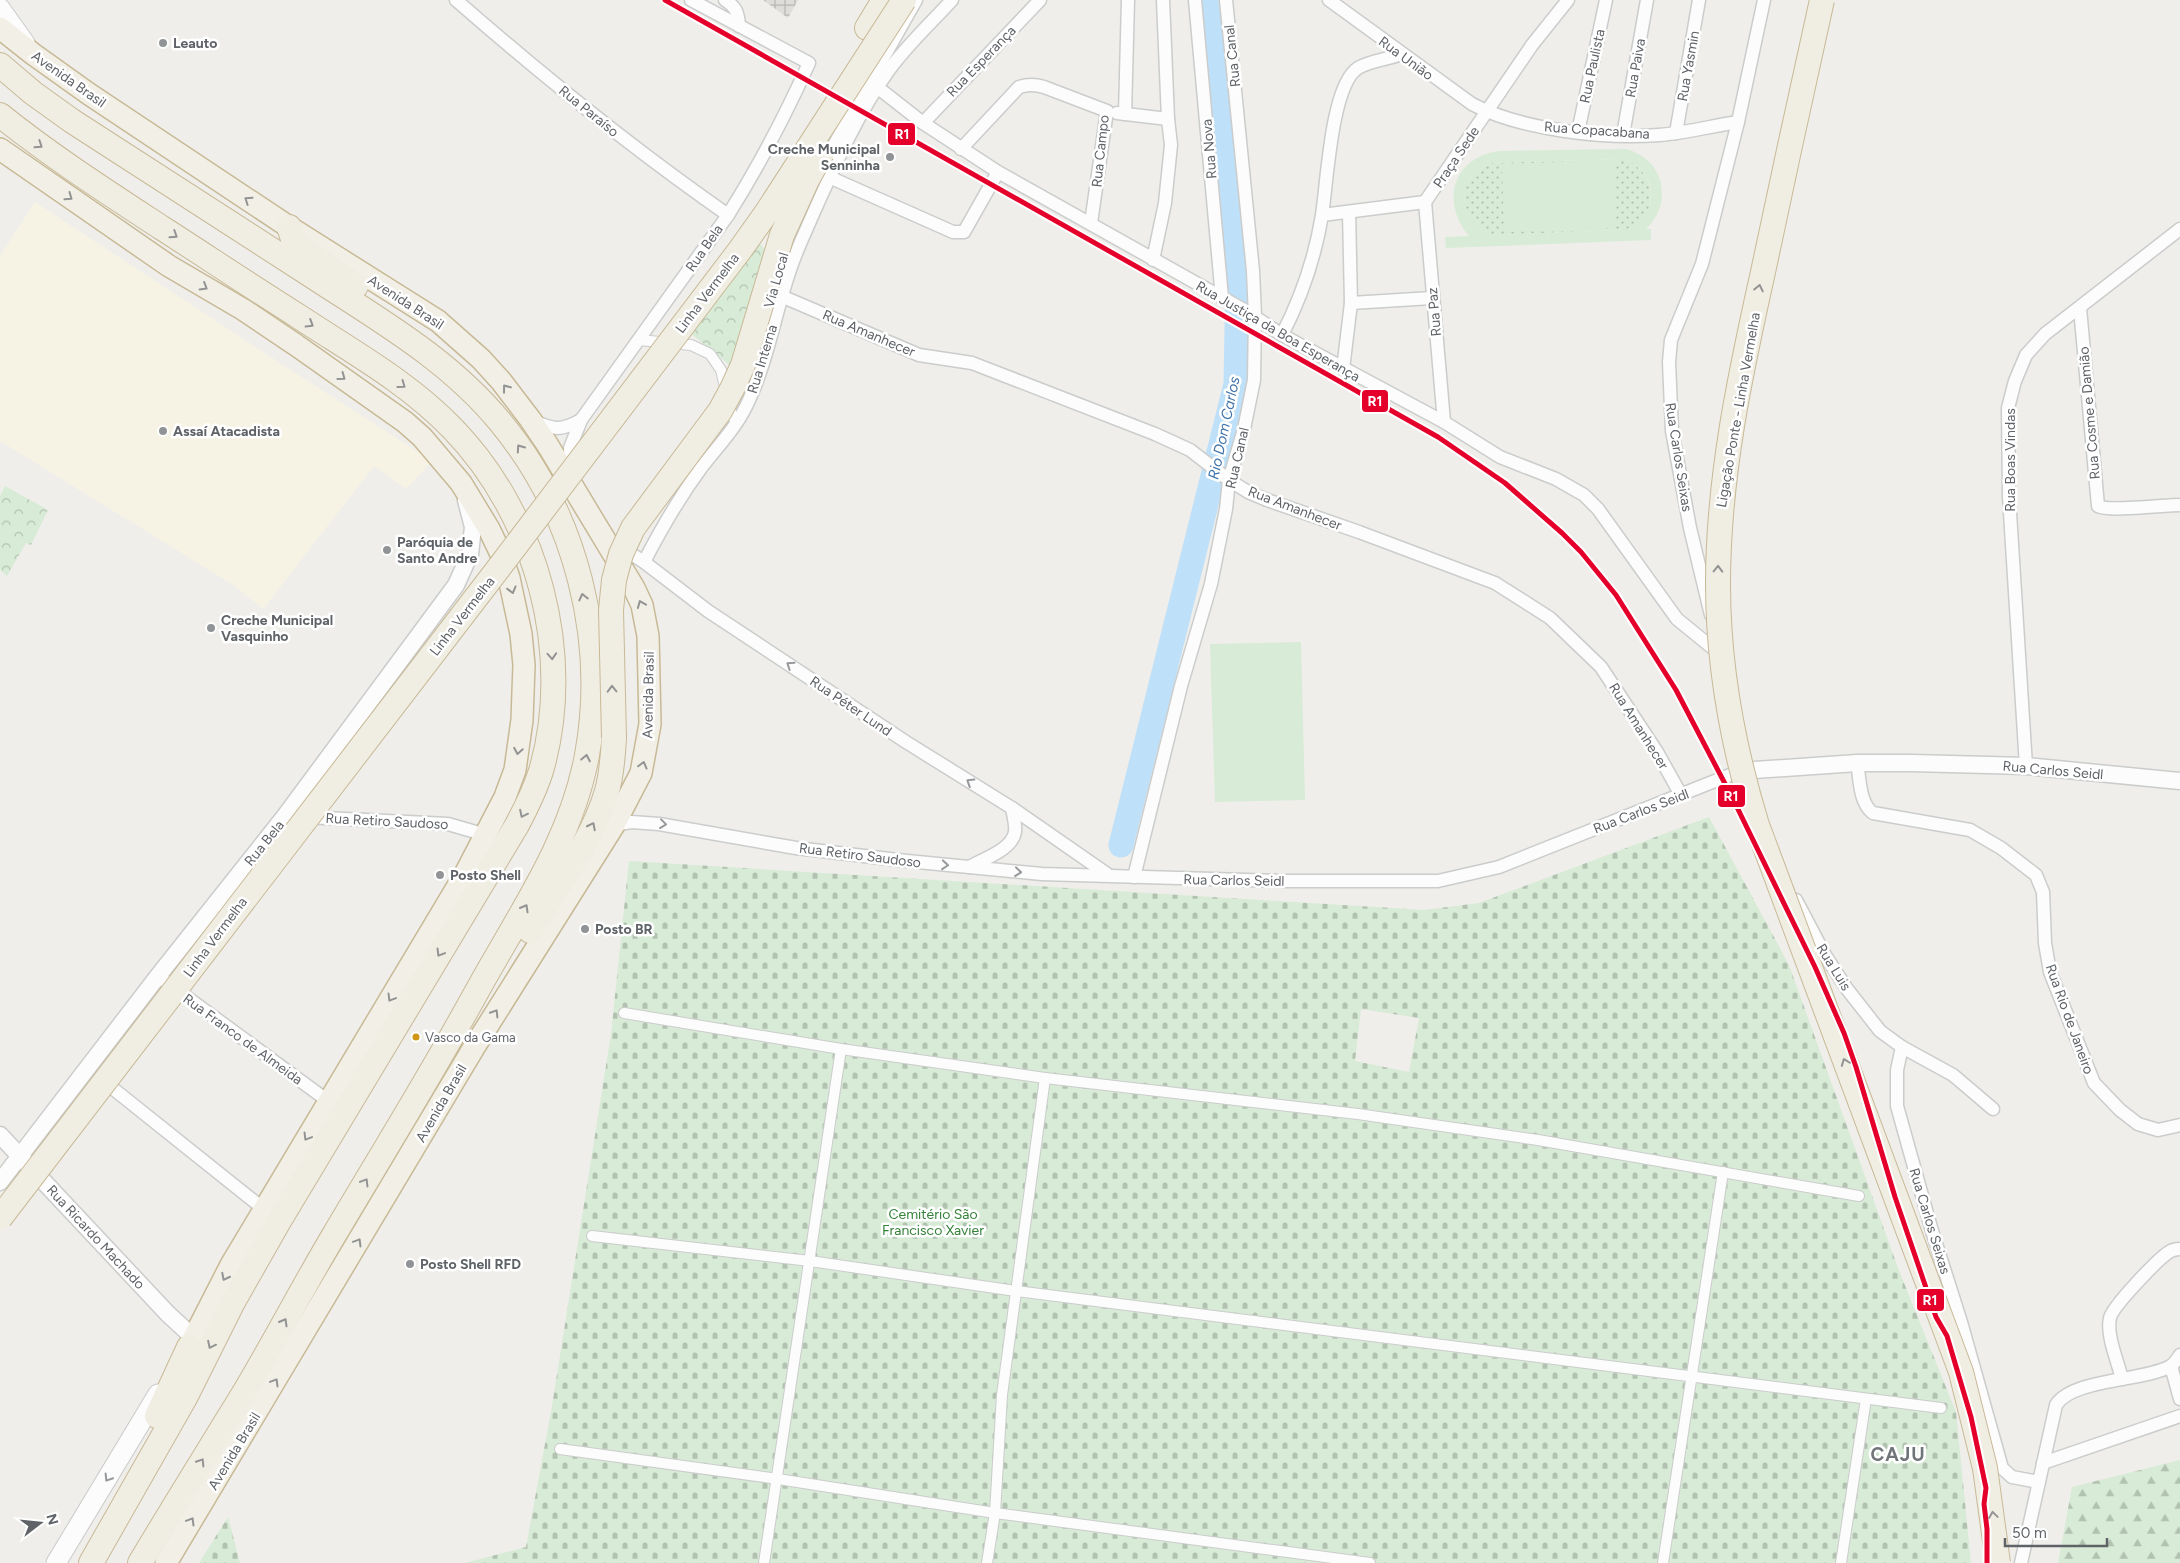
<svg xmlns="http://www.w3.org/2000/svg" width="2180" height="1563" font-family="Figtree,sans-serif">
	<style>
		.commercial { fill: #f7f3e4 }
		.industrial { fill: url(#industrial-grid) }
		.grass { fill: url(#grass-dots) }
		.forest { fill: url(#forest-firs) }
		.cemetery { fill: url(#cemetery-stones); fill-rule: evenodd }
		.park { fill: url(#park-crowns) }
		.pitch { fill: #d8ebd6; fill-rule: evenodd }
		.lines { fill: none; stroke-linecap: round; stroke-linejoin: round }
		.river { stroke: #bfe0f9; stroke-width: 25 }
		.pedestrian-casing { stroke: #cbcccc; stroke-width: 12 }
		.minor-casing { stroke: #cbcccc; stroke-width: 15 }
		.tertiary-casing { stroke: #cbcccc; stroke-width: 19 }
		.secondary-casing { stroke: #cacacb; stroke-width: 21 }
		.trunk-casing { stroke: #c8b996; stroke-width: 24 }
		.motorway-casing { stroke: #c8b996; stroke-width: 26 }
		.pedestrian { stroke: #fdfcfc; stroke-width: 10 }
		.minor { stroke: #fdfcfc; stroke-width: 12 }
		.tertiary { stroke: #fdfcfc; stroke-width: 16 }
		.secondary { stroke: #fdfcfc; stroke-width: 19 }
		.trunk { stroke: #f2f0e6; stroke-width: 21 }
		.motorway { stroke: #f0ede3; stroke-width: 24 }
		.motorway-bridge-casing { stroke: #c8b996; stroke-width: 26; stroke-linecap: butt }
		.motorway-bridge { stroke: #f0ede3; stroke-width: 24 }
		.rail-1-casing { stroke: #fff; stroke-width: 9 }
		.rail-1 { stroke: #e4002b; stroke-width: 5 }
		.oneway { stroke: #929393 }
		.oneway2 { stroke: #929494 }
		.oneway3 { stroke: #96999c }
		.poi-dot { fill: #919496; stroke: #fff; stroke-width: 2 }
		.bus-dot { fill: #d1951a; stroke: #fff; stroke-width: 2 }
		.labels { text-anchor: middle; stroke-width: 5; stroke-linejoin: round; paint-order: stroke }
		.bus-label { font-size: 13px; fill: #5f6368; stroke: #fff; text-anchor: start }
		.poi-label { font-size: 14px; font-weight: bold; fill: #5f6368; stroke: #fff; text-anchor: start }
		.street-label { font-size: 14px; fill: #5f6368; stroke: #fff }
		.park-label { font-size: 14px; fill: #348238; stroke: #fff }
		.water-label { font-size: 15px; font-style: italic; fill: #4174aa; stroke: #fff }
		.district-label { font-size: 19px; font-weight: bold; letter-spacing: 1px; fill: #70757a; stroke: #fff }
		.line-badge { stroke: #fff; stroke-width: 2 }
		.badge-label { font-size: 14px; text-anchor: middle; font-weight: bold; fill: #fff }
	</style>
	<defs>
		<pattern id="industrial-grid" width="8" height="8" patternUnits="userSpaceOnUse" patternTransform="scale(1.25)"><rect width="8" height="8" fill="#dfddda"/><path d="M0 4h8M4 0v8" fill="none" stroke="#b8b7b5"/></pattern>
		<pattern id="grass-dots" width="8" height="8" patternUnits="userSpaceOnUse" patternTransform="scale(1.25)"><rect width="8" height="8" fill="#d8ebd6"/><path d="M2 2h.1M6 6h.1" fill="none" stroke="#b2c2b1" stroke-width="1.8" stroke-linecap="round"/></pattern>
		<pattern id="forest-firs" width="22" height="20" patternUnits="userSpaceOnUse" patternTransform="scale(1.25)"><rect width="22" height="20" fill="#d8ebd6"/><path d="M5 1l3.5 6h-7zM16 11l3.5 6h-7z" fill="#b2c2b1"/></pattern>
		<pattern id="cemetery-stones" width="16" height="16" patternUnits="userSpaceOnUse" patternTransform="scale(1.25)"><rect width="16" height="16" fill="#d8ebd6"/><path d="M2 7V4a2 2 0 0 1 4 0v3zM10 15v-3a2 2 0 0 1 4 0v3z" fill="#b2c2b1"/></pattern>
		<pattern id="park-crowns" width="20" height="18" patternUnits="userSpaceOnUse" patternTransform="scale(1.25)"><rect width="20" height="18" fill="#d8ebd6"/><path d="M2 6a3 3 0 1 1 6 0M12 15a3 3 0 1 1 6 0" fill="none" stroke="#b2c2b1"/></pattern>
	</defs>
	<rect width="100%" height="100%" fill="#efeeea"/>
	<path class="commercial" d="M35,202l257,169 140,90 -26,28 -32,-23 -111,143 -28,-23 -235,-145v-185z"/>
	<path class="industrial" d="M763,0h35l-10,18z"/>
	<path class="grass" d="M1623,159c36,12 38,59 1,71l-131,5c-37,-12 -39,-59 -2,-72z"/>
	<path class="forest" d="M2180,1460v103h-122l14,-76z"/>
	<g class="cemetery">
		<path d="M1709,817l80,148 109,303 58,144 15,151h-1506l61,-16 26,-141 59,-372 18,-173 795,49 55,-7zM1361,1009l58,9 -10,54 -54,-11z"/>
		<path d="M228,1517l12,46h-41z"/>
	</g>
	<g class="park">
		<path d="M759,242l6,8 -33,117 -43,-35z"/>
		<path d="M5,486l43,24 -17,35 -5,-2 -19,33 -7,-6v-74z"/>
	</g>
	<g class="pitch">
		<path d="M1626,149c38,10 48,53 20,80h5v11l-205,8 -1,-11 24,-1c-29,-34 -16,-79 30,-85zM1623,159c37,12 38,59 1,71l-130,5c-38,-11 -40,-59 -3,-72z"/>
		<path d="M1614,160l2,68 -112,4 -2,-68z"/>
		<path d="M1301,642l4,158 -90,2 -5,-158z"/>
	</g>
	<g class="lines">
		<path class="river" d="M1121,845l115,-461 2,-113 -25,-271"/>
		<defs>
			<g id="pedestrian">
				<path d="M639,340l52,5 19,9 11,16 11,46 5,6"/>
				<path d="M624,1013l217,36 204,29 313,36 180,26 321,56"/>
				<path d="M592,1236l218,25 206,30 925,117"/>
				<path d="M560,1449l218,30 217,34 375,50"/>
				<path d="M764,1563l77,-514"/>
				<path d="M987,1563l8,-50 7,-118 43,-317"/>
				<path d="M1663,1563l60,-391"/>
				<path d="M1841,1563l25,-164"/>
			</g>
			<g id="minor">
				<path d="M456,0c87,76 177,149 272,215"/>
				<path d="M725,0c11,7 13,12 14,26"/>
				<path d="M1195,0l27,298"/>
				<path d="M1329,0l143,104c49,26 132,35 187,31 26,-2 53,-9 79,-13"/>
				<path d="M877,87l46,36 75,49 248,139 36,24 162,87 56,35 56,22 28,16 14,14 79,110 43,35"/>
				<path d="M1117,113l51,6"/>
				<path d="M1125,114l3,-114"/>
				<path d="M923,123l117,-123"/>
				<path d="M1578,132l28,-132"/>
				<path d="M1676,133l23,-133"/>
				<path d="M1623,135l24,-135"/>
				<path d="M961,149l58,-62c9,-3 16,-3 25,0l63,24 -16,112"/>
				<path d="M825,161l91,-161"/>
				<path d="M829,177l124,55h11l34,-60"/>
				<path d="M1425,202l107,-157 36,-45"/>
				<path d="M1425,202l19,220"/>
				<path d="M1322,215c5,-31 9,-130 36,-147 11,-7 31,-9 44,-14"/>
				<path d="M1153,260l12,-57 6,-58 -3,-26 -5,-119"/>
				<path d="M781,296l138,59 53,8 183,71 35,16 39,30 19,12 19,8 92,32 136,51 55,35 51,49 56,85 24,43"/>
				<path d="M1351,303l81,-5"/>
				<path d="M2080,308l18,198c10,6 66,-1 82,-1"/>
				<path d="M1282,335c20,-39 33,-77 40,-120l103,-13"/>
				<path d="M1343,369l8,-66 -2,-91"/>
				<path d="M534,421c20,9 27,10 47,-1"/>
				<path d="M571,471l-1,-23 11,-28 147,-205c31,-49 57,-99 81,-152l-118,-63"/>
				<path d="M619,546l25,16 64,49 198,131 106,66 95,66"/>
				<path d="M644,562c17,-33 35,-64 57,-94 17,-22 37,-42 48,-68 19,-41 26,-87 41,-130 6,-19 15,-37 23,-56 22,-49 44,-100 76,-144 18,-25 42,-47 63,-70"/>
				<path d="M1711,615l-21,-87 -18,-97 -3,-69 2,-22 31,-76 36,-142 26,-122"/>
				<path d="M1857,763c3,15 2,40 16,50l97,17 31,18 35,27 7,17 2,51 5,29 44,111 26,27 18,14 20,6 22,-5"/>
				<path d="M2026,766l-17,-269 -1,-89 7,-27 11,-26 19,-21 135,-105"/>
				<path d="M305,817l143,7 38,11"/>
				<path d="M614,825l17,-3 28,2 137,24 111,13 135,13 242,7h154l61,-14 241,-96"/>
				<path d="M969,867c14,-8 43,-17 46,-35 1,-8 -2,-17 -3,-24"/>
				<path d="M1134,877l47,-191 30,-102 15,-75 3,-29 15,-51 10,-49 1,-64 -2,-45 -27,-271"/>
				<path d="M1796,900l29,55 22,34 33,42 22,16 51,28 40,34"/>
				<path d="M158,976l170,125"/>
				<path d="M1902,1047l-5,23v36l35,125 29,91 41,146 10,9 27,5"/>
				<path d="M101,1079l164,131"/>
				<path d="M2171,1366l9,33"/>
				<path d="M2122,1379c-4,-17 -16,-44 -12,-61 2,-11 48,-59 59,-66 3,-2 7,-3 11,-3"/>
				<path d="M2043,1463l137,-47"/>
				<path d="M2021,1563l35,-158c16,-26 86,-24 113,-38 5,-2 8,-8 11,-12"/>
			</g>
			<g id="tertiary">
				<path d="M1740,771l117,-8h55l114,3 154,15"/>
				<path d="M0,1135l168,179 26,24"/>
				<path d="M0,1182l158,-206 127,-160 171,-231 14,-31 3,-27 -7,-27"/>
			</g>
			<g id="secondary">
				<path d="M0,8l25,35"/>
				<path d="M56,1563l102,-169"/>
			</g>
			<g id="trunk">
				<path d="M0,28l33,26 56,40 200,133 149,94 43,38 20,22 29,38 17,25 87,144 8,17 6,31 2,88 -9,49 -27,52 -141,224 -307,514"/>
				<path d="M0,149l169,117 75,44 52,35 109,77 17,15 39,46 28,46 12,25 8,24 12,56 3,31 -2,55 -7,50 -10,27 -41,79 -233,389 -42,82"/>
			</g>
			<g id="motorway">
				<path d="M867,28l17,-28"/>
				<path d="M0,65l33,28 39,28c79,51 158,102 237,153 67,44 140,85 192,149 75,91 107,217 86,332 -16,88 -69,161 -111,238 -45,82 -94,161 -142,242 -31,52 -59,106 -90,158 -35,57 -70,113 -104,170"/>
				<path d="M0,115c51,41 107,77 162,113 45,29 90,59 136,88 53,35 110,66 155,113 84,87 122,225 88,342 -6,19 -15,37 -24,54l-238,396 -46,81 -47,94 -95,167"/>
				<path d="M289,227l5,15 62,44"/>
				<path d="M530,931c26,-42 64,-93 77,-140 5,-18 6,-35 7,-53"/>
				<path d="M157,1416l32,-69"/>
			</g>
		</defs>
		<use href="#pedestrian" class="pedestrian-casing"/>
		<use href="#minor" class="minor-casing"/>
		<use href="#tertiary" class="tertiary-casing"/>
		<use href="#secondary" class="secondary-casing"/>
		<use href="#trunk" class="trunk-casing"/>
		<use href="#motorway" class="motorway-casing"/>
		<use href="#pedestrian" class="pedestrian"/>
		<use href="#minor" class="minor"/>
		<use href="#tertiary" class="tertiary"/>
		<use href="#secondary" class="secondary"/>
		<use href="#trunk" class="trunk"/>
		<use href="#motorway" class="motorway"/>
		<defs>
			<g id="motorway-bridge">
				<path d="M1822,0c-20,91 -40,181 -59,272 -23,103 -45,206 -45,312 0,82 15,163 39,241l204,547 24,96 13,95"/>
				<path d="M614,738l-3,-128 3,-30 7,-26 12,-26 87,-117 12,-22 11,-24 39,-130 25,-55 15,-27"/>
				<path d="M0,1218l501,-653 239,-315 27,-38 137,-212"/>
			</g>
		</defs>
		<use href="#motorway-bridge" class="motorway-bridge-casing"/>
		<use href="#motorway-bridge" class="motorway-bridge"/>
		<defs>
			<path id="rail-1" d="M665,0l773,437 67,46 57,50 19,19 35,43 60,95 57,109 82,168 29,66 12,34 39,130 41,120 11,19 24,81 15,71 -2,16 3,25v34"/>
		</defs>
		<use href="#rail-1" class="rail-1-casing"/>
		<use href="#rail-1" class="rail-1"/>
	</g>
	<defs><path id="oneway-chevron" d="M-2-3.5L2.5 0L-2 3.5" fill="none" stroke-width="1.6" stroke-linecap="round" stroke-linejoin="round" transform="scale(1.25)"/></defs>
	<g class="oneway">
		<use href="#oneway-chevron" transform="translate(39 145) rotate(34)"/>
		<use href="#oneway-chevron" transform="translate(174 235) rotate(33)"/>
		<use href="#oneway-chevron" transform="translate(1759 288) rotate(-78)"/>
		<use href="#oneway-chevron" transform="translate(310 324) rotate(32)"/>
		<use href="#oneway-chevron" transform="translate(402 385) rotate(36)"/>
		<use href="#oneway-chevron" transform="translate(520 448) rotate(-125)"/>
		<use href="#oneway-chevron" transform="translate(1718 569) rotate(-89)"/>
		<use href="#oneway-chevron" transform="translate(583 597) rotate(-103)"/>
		<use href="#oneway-chevron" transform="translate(552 656) rotate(86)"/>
		<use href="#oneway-chevron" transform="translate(612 689) rotate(-91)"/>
		<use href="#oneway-chevron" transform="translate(586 758) rotate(-79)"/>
		<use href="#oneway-chevron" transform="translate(523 814) rotate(116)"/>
		<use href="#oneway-chevron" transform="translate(592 826) rotate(-63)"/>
		<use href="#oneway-chevron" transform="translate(525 908) rotate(-60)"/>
		<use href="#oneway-chevron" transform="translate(440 953) rotate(121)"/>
		<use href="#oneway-chevron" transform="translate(1845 1062) rotate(-111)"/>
		<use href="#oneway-chevron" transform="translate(365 1182) rotate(-59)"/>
		<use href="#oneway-chevron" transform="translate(284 1322) rotate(-60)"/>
		<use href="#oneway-chevron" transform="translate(211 1345) rotate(116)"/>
		<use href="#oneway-chevron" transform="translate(201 1462) rotate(-58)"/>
		<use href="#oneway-chevron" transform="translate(1993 1515) rotate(-98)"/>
	</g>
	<g class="oneway2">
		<use href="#oneway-chevron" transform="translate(69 197) rotate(35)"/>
		<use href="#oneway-chevron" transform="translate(248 200) rotate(-146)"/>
		<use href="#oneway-chevron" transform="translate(204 287) rotate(31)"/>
		<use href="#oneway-chevron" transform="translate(342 377) rotate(36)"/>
		<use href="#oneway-chevron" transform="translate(506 388) rotate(-127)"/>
		<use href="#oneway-chevron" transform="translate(512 590) rotate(75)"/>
		<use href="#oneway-chevron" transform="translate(641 604) rotate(-112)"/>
		<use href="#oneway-chevron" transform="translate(518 751) rotate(100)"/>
		<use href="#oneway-chevron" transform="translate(643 765) rotate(-75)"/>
		<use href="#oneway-chevron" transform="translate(391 998) rotate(121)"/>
		<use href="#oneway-chevron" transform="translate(495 1013) rotate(-58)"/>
		<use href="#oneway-chevron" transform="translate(307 1137) rotate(121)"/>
		<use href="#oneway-chevron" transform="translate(358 1242) rotate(-59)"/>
		<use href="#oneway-chevron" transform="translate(225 1277) rotate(117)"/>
		<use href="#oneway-chevron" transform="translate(275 1382) rotate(-59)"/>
		<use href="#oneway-chevron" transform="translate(191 1521) rotate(-59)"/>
	</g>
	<g class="oneway3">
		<use href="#oneway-chevron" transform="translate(790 665) rotate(-146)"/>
		<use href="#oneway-chevron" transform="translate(970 782) rotate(-148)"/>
		<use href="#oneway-chevron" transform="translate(663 824) rotate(7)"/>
		<use href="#oneway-chevron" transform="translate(945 865) rotate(5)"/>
		<use href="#oneway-chevron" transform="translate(1018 872) rotate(6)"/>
		<use href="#oneway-chevron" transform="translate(108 1478) rotate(122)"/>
	</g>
	<g class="poi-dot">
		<circle cx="163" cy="43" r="5"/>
		<circle cx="890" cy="157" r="5"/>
		<circle cx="163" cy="431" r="5"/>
		<circle cx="387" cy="550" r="5"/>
		<circle cx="211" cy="628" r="5"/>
		<circle cx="440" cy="875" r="5"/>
		<circle cx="585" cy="929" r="5"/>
		<circle cx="410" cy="1264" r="5"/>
	</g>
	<circle class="bus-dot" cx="416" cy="1037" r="4.5"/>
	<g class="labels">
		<g class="bus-label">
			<text x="425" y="1042">Vasco da Gama</text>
		</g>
		<g class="poi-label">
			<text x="173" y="48">Leauto</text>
			<text x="880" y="154" text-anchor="end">Creche Municipal<tspan x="880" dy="16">Senninha</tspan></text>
			<text x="173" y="436">Assaí Atacadista</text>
			<text x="397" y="547">Paróquia de<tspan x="397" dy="16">Santo Andre</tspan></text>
			<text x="221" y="625">Creche Municipal<tspan x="221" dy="16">Vasquinho</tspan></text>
			<text x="450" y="880">Posto Shell</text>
			<text x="595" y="934">Posto BR</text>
			<text x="420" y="1269">Posto Shell RFD</text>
		</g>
		<g class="street-label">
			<text transform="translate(1232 56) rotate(-96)" y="5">Rua Canal</text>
			<text transform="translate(1406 58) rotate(36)" y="5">Rua União</text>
			<text transform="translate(981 61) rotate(-46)" y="5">Rua Esperança</text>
			<text transform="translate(1592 66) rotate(-78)" y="5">Rua Paulista</text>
			<text transform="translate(1688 66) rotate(-80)" y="5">Rua Yasmin</text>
			<text transform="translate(1635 68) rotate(-80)" y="5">Rua Paiva</text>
			<text transform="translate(69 79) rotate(35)" y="5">Avenida Brasil</text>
			<text transform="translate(589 111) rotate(39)" y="5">Rua Paraíso</text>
			<text transform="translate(1597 130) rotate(4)" y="5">Rua Copacabana</text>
			<text transform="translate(1209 149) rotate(-95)" y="5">Rua Nova</text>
			<text transform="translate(1100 151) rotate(-84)" y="5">Rua Campo</text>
			<text transform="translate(1456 157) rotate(-56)" y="5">Praça Sede</text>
			<text transform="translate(704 248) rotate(-55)" y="5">Rua Bela</text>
			<text transform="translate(776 280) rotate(-74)" y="5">Via Local</text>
			<text transform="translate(707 293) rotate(-53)" y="5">Linha Vermelha</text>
			<text transform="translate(406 302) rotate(33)" y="5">Avenida Brasil</text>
			<text transform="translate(1434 312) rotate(-95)" y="5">Rua Paz</text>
			<text transform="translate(1278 331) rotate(30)" y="5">Rua Justiça da Boa Esperança</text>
			<text transform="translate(869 333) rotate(23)" y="5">Rua Amanhecer</text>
			<text transform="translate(762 359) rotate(-73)" y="5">Rua Interna</text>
			<text transform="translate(1738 410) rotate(-80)" y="5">Ligação Ponte - Linha Vermelha</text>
			<text transform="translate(2089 413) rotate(-95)" y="5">Rua Cosme e Damião</text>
			<text transform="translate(1679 457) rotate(81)" y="5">Rua Carlos Seixas</text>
			<text transform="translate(1237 458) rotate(-77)" y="5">Rua Canal</text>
			<text transform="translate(2010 460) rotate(-90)" y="5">Rua Boas Vindas</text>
			<text transform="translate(1295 508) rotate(21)" y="5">Rua Amanhecer</text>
			<text transform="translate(462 616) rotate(-52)" y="5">Linha Vermelha</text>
			<text transform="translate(648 695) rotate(-89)" y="5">Avenida Brasil</text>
			<text transform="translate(851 706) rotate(34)" y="5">Rua Péter Lund</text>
			<text transform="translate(1639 726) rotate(58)" y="5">Rua Amanhecer</text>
			<text transform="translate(2053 770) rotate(5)" y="5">Rua Carlos Seidl</text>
			<text transform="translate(1641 811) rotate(-21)" y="5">Rua Carlos Seidl</text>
			<text transform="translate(387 821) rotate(3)" y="5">Rua Retiro Saudoso</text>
			<text transform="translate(264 843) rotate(-51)" y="5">Rua Bela</text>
			<text transform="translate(860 855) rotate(7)" y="5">Rua Retiro Saudoso</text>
			<text transform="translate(1234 880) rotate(1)" y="5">Rua Carlos Seidl</text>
			<text transform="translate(215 937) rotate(-53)" y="5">Linha Vermelha</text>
			<text transform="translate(1834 967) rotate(58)" y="5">Rua Luis</text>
			<text transform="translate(2070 1019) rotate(70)" y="5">Rua Rio de Janeiro</text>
			<text transform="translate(243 1039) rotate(36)" y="5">Rua Franco de Almeida</text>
			<text transform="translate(441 1103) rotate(-60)" y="5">Avenida Brasil</text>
			<text transform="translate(1930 1221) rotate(73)" y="5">Rua Carlos Seixas</text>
			<text transform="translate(96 1237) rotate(47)" y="5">Rua Ricardo Machado</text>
			<text transform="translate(234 1451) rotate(-59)" y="5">Avenida Brasil</text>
		</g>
		<g class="park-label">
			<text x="933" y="1219">Cemitério São<tspan x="933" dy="16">Francisco Xavier</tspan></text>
		</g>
		<g class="water-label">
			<text transform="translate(1224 428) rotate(-78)" y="5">Rio Dom Carlos</text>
		</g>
		<g class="district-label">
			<text x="1898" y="1461">CAJU</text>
		</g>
	</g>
	<g class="line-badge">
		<rect x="887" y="122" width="29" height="24" rx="5" fill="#e4002b"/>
		<rect x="1361" y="389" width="28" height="24" rx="5" fill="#e4002b"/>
		<rect x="1717" y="784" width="29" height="24" rx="5" fill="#e4002b"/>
		<rect x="1916" y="1288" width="29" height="24" rx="5" fill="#e4002b"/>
	</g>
	<g class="badge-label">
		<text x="902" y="139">R1</text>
		<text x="1375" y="406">R1</text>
		<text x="1731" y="801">R1</text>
		<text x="1930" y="1305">R1</text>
	</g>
	<g transform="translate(40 1523) rotate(74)" stroke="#ffffff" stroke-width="4" paint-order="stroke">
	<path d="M0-4L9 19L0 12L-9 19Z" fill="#5f6368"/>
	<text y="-8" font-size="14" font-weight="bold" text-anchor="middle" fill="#5f6368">N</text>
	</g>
	<path d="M2005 1538v8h102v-8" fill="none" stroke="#5f6368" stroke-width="2.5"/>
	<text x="2012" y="1538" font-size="15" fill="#5f6368" stroke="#ffffff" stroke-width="4" paint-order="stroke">50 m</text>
</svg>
